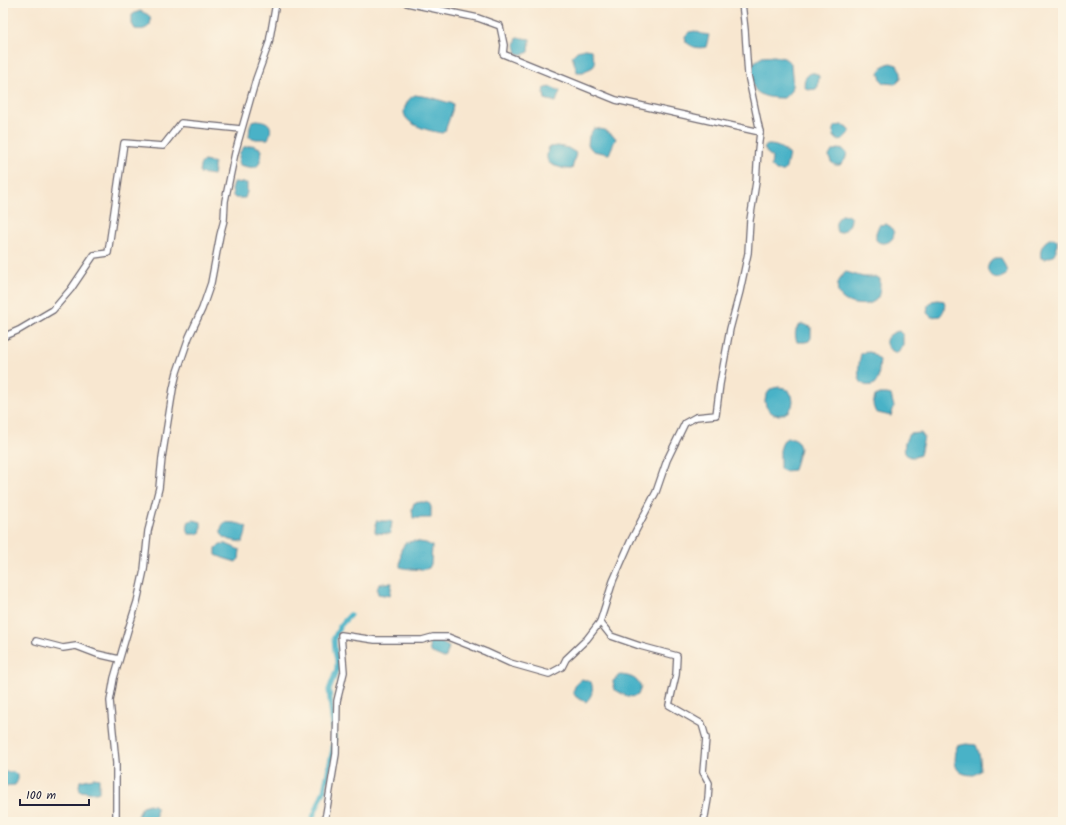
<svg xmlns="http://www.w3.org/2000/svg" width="1066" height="825" font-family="Kalam,sans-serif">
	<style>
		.water { fill: #48b2c7; stroke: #356a81 }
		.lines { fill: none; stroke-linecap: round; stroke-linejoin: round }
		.canal { stroke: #48b2c7; stroke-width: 5 }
		.minor-casing { stroke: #6d676f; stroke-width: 8 }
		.minor { stroke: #fff; stroke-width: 5.5 }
	</style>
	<rect width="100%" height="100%" fill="#fcf5e5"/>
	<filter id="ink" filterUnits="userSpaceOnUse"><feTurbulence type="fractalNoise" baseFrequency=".025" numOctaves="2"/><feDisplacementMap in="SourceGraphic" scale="8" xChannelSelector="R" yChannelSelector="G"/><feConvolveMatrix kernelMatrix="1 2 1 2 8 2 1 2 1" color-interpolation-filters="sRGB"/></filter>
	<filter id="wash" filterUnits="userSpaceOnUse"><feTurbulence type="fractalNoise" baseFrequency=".012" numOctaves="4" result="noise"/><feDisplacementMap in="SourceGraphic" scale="16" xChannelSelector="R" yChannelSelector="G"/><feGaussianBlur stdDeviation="0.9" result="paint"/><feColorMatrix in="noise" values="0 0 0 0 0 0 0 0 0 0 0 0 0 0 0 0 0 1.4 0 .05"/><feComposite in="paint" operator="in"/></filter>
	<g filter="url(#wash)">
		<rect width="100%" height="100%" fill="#f8e7d0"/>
		<g class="water">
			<path d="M140,11c9,4 12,4 10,14 -5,5 -8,5 -15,4l-3,-5v-9l3,-2z"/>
			<path d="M695,31l7,3 7,1 -3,12c-9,2 -14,0 -20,-5l-1,-6 4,-4z"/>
			<path d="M517,38h5l8,1 -1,13c-4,2 -8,3 -12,1l-2,-8z"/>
			<path d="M585,49l6,1 4,13 -2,4 -10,5h-6l-5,-16 5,-5z"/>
			<path d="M774,56l10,2 7,5c0,7 3,20 0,27 -1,3 -5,6 -7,8 -14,0 -31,-1 -32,-18 -1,-5 1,-11 1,-17l9,-6z"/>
			<path d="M890,63l7,2 4,8v5l-6,6 -11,-1 -3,-3 -2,-7 4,-7z"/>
			<path d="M811,73h4l4,3 -1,10 -2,3 -9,1c-5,-7 -3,-13 4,-17z"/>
			<path d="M551,87l9,4 -4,11 -11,-3 -1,-7 1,-4z"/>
			<path d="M415,95l14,2 24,7 -1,7 -7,20 -3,2c-12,-2 -44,-9 -37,-26 3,-6 3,-8 10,-12z"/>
			<path d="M257,120c12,1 17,6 11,19h-12l-7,-2 1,-11 2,-5z"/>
			<path d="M842,125l5,3 3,4 -8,8 -3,1c-7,-5 -6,-7 -4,-15z"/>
			<path d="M594,128l11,2 11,8 -7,16 -16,-3 -5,-6 1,-9z"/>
			<path d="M252,145l8,3 2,2c-3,18 -3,20 -22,15l-2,-3 2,-10 4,-5z"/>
			<path d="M768,145c9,0 14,3 21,9l-3,14 -2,3h-8l-5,-5 1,-8 -1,-2 -4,-3 -3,-6z"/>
			<path d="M558,146l10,2 8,5 -4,16c-4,0 -9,0 -13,-2 -13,-3 -14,-8 -10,-20z"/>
			<path d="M838,149l6,1 3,4 -2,6 -5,5h-5l-4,-3 -2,-6 3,-5z"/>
			<path d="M204,161l10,2v6l-1,6 -13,-2c-1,-4 0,-10 4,-12z"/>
			<path d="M234,182l13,1v9l-2,6h-10l-2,-2 -1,-6z"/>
			<path d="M842,215h5l4,3c0,7 -4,12 -11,15l-3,-1c-2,-7 -2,-12 5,-17z"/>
			<path d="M886,224l5,3c1,2 2,4 3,6 0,10 -13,13 -18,7v-7l3,-8z"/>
			<path d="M1053,238l4,2v8l-4,8 -9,3 -3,-1c-2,-10 3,-18 12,-20z"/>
			<path d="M995,258h6l3,5 3,9 -1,3 -6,3 -8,-1c-7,-7 -5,-14 3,-19z"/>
			<path d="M846,272l17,5h14l3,2c0,5 0,14 -2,18 -7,14 -46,8 -40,-13 2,-6 3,-8 8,-12z"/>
			<path d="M938,300l6,1c2,6 0,10 -4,15l-9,1 -4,-4 1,-8 4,-4z"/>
			<path d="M802,324l9,3v11l-2,3 -4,1h-8c-3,-8 -2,-15 5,-18z"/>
			<path d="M899,331l4,4v10l-6,8c-17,-6 -13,-19 2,-22z"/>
			<path d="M866,351l6,2 8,7 -2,19 -3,5c-21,8 -17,-18 -14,-30z"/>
			<circle cx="779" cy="401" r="14"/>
			<path d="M880,394h7l4,1 3,12 -3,9 -13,-3 -3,-2 -2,-6 2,-9z"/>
			<path d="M921,433l3,4 -4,18c-19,8 -18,-10 -11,-21z"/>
			<path d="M787,438h6l4,2 3,8 -6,22 -9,1 -5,-2v-19l3,-9z"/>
			<path d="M422,502l7,1 2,4v11h-18l-1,-9 2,-6z"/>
			<path d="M194,520l7,2v8l-1,3 -4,1h-7c-2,-5 -2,-8 0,-13z"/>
			<path d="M376,521h13l3,1 -2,12 -13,-1 -2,-1z"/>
			<path d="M224,523c8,-1 16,0 23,4l-2,9 -2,6c-11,-1 -30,-4 -19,-19z"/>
			<path d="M413,541l13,2 6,3 -1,18 -2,4c-8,3 -21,1 -29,-1l1,-17 4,-7z"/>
			<path d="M220,544h6l14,6 -1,9 -3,3 -13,-4 -7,-3v-7z"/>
			<path d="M384,583h8l-2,13 -12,-2 -1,-4 2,-6z"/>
			<path d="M431,640c6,0 13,4 18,7l-3,10 -2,1 -14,-6 -1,-8z"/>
			<path d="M620,675c10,1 16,2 21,12l-3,8c-8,5 -17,-2 -24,-6l-1,-8z"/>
			<path d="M582,679l9,3c3,8 1,14 -5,20l-10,-5 -3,-5 3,-8z"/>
			<path d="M966,744l10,1c4,9 5,16 4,26l-6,4c-22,0 -20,-13 -17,-29z"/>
			<path d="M3,772h11l3,3v7l-2,3 -12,1z"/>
			<path d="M94,778l5,1v13l-3,1 -16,-2 -1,-5 1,-5z"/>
			<path d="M149,804l5,1 2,2v15h-19l1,-6 4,-10z"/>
		</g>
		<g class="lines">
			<path class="canal" d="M311,822l13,-32 9,-41 1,-12 -5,-47 8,-21v-9l-2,-9 -1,-13 6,-12 10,-11"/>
		</g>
	</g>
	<g filter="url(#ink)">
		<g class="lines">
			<defs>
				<g id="minor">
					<path d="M407,3l71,15 22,8 4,19 -1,9 113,46 144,32"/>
					<path d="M3,337l16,-7 34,-20 18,-21 23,-34 14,-2 16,-110 39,3 18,-23 60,6"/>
					<path d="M36,641l27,7 13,-2 21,8 22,5"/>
					<path d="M116,822v-59l-6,-62 4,-23 14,-48 9,-28 7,-32 4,-39 11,-43 3,-30 11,-69 4,-17 12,-35 13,-28 9,-26 9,-48 4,-15 1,-19 10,-48 21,-74 13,-36 7,-40"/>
					<path d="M324,822l2,-8 10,-60 1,-53 7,-29 -3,-37 34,5h47l11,-3h15l38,15 24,11 39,11 13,-7 4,-8 21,-20 13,-17"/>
					<path d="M704,822l4,-23 1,-16 -6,-11 3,-34 -4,-14 -33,-19 7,-30 1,-19 -37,-10 -29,-10 -11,-14 13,-41 18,-41 25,-48 11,-32 18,-37 11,-6 20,-2 4,-31 10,-55 10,-38 8,-38 2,-33 6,-38 2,-32 2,-18 -12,-57 -3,-45 -3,-27"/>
				</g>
			</defs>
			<use href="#minor" class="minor-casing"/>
			<use href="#minor" class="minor"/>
		</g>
	</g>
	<rect width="1066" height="825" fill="none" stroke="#fcf5e5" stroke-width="16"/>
	<path d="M20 799v6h69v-6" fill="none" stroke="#22223b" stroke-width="2"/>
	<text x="26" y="799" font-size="12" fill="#22223b" stroke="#fcf5e5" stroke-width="3" paint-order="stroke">100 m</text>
</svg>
